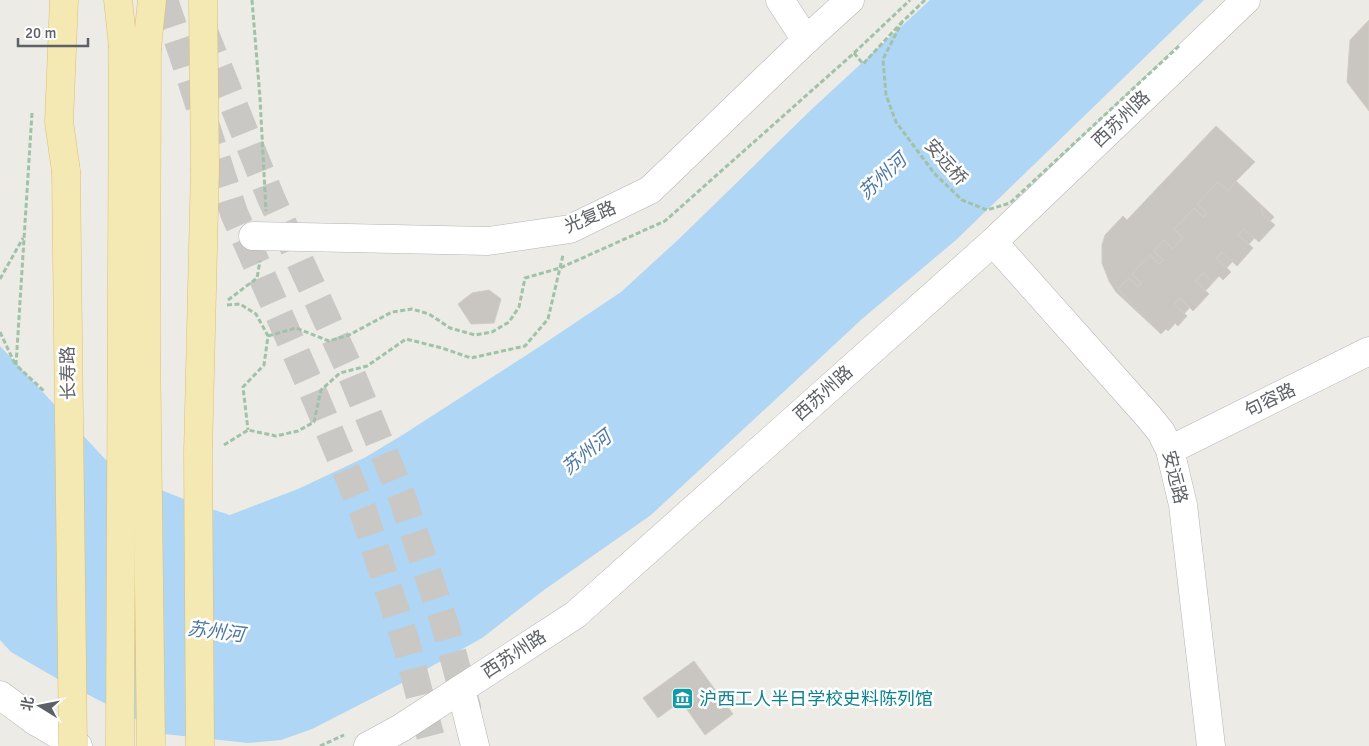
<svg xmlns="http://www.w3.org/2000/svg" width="1369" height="746" font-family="Signika,'Noto Sans SC',sans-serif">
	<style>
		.water { fill: #afd6f4 }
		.building { fill: #c9c6c2; stroke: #d1cdc4 }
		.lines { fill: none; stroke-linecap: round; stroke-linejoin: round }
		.highway-tunnel { stroke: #c9c8c5; stroke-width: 28; stroke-dasharray: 28 14; stroke-linecap: butt }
		.minor-casing { stroke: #b2b5b8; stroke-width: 29 }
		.major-casing { stroke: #dfbe6d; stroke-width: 29 }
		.path { stroke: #9fc2a9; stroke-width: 3; stroke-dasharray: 5 2.5; stroke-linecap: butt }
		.minor { stroke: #fff; stroke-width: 28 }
		.major { stroke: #f4e9b3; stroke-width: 28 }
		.major-bridge-casing { stroke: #dfbe6d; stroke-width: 29; stroke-linecap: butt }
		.path-bridge { stroke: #9fc2a9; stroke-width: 3; stroke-dasharray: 5 2.5; stroke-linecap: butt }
		.major-bridge { stroke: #f4e9b3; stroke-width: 28 }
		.labels { text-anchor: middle; stroke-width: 5; stroke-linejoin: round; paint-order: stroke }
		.street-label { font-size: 18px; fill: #5d6064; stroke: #fff }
		.culture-label { font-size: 18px; fill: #0d838f; stroke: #fff; text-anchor: start }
		.water-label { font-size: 19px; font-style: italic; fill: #4e78a4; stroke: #fff }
	</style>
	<rect width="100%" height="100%" fill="#edebe5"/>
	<path class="water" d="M930,0h274l-248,240 -94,79 -211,196 -107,75 -62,48 -82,46 -88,45 -31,11 -33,3 -84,-9 -108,-56 -45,-26 -11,-12v-294l118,127 81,32 31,10 68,-26 68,-32 38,-23 135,-87 82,-55 59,-54 132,-129z"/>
	<g class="building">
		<path d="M1369,20v91l-22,-29 3,-42z"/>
		<path d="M1216,126l39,36 -19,19 38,36 -106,114 -2,-2 -5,5 -45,-42 -7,-11 -7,-18v-18l3,-10 18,-19 4,4z"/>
		<path d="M1236,181l26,25v8l13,11 -16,17 -15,-13 -6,6 15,13 -16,18 -15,-14 -6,6 15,14 -8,8 -4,-4 -6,6 -10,-9 -8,8 14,13 -16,17 -13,-13 -6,6 13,12 -9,10 -3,-3 -7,8 -2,-2 -5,5 -43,-45 11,-11 9,9 3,-4 -9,-9 18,-19 9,9 4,-4 -9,-9 10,-11 9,9 10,-11 -9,-9 20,-21 9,9 4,-4 -10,-9 21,-22 10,9z"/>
		<path d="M489,290l12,9 -7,24 -23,1 -13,-20 14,-11z"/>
		<path d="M694,661l39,53 -28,21 -24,-34 -23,17 -15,-20z"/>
	</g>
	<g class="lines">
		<g class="highway-tunnel">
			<path d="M164,0l21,61 49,152 77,174 52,124 43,132 27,103"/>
			<path d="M203,29l68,169 77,168 53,128 44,131 23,86"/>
		</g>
		<defs>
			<g id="minor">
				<path d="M780,0l26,40"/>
				<path d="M253,236l235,5 82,-12 80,-39 156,-150 44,-40"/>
				<path d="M993,242l155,174 13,16 9,18 13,55 28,241"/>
				<path d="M1170,450l199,-99"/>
				<path d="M461,689l14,57"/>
				<path d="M0,695l35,26 43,25"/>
				<path d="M368,746l33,-18 174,-113 418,-373 253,-242"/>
			</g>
			<g id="major">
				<path d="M64,0l-5,122 7,49"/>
				<path d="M118,0l5,46"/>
				<path d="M203,0l2,168"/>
				<path d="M147,48l5,-48"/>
			</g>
		</defs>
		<use href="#minor" class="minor-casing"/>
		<use href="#major" class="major-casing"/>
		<g class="path">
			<path d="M252,0l8,98 6,113"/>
			<path d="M854,53l9,11 39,-42"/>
			<path d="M32,113l-16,252 28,26"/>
			<path d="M0,279l23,-41"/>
			<path d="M228,300l29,-22 3,-17"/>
			<path d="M227,305l13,-1 16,10 12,22 -4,29 -21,22 5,43"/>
			<path d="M0,332l15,32"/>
			<path d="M268,336l28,-8 33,13 20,-6 43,-23 20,-3 17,5 21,14 25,7 17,-3 17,-10 10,-15 6,-29 35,-10 105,-47 189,-168 56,-53"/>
			<path d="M224,445l24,-15 28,6 22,-5 16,-9 7,-32 19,-17 27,-7 39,-27 36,9 29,10 54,-12 23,-27 15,-64"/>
			<path d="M320,746l24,-11"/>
		</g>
		<use href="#minor" class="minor"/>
		<use href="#major" class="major"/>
		<defs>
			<g id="major-bridge">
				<path d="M147,48l-1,293 5,405"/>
				<path d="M66,171l7,575"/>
				<path d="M120,746l3,-700"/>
				<path d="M200,746l-2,-293 7,-285"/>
			</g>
		</defs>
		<use href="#major-bridge" class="major-bridge-casing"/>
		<path class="path-bridge" d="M925,0l-23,22 -19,37 3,36 10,27 38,51 28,27 25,10 23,-7 169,-157"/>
		<use href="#major-bridge" class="major-bridge"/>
	</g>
	<defs>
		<symbol id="museum-square" viewBox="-11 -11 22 22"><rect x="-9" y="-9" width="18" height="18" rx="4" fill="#0f9aa8" stroke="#fff"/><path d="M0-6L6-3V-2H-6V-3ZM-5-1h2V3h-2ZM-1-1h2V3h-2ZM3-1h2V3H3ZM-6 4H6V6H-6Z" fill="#fff"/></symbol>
	</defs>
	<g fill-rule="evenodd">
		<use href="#museum-square" x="670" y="686" width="25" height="25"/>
	</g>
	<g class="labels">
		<g class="street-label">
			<text transform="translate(1121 119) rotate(-44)" y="6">西苏州路</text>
			<text transform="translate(946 162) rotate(49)" y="6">安远桥</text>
			<text transform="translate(590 217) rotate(-23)" y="6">光复路</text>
			<text transform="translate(68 373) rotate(-91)" y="6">长寿路</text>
			<text transform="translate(823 393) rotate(-42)" y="6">西苏州路</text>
			<text transform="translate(1270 400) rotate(-26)" y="6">句容路</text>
			<text transform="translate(1175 477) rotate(76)" y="6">安远路</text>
			<text transform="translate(514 654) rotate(-33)" y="6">西苏州路</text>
		</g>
		<g class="culture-label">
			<text x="699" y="705">沪西工人半日学校史料陈列馆</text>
		</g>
		<g class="water-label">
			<text transform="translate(882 176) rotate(-43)" y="7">苏州河</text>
			<text transform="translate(586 452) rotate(-39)" y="7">苏州河</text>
			<text transform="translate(216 631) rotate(7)" y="7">苏州河</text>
		</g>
	</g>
	<g transform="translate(40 706) rotate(280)" stroke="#ffffff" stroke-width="4" paint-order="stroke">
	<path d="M0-4L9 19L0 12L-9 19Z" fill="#5d6064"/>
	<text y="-8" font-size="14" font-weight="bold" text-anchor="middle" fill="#5d6064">北</text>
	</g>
	<path d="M18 38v8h70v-8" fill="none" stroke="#5d6064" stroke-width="2.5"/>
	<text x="25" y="38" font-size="15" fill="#5d6064" stroke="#ffffff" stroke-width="4" paint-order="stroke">20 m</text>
</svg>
